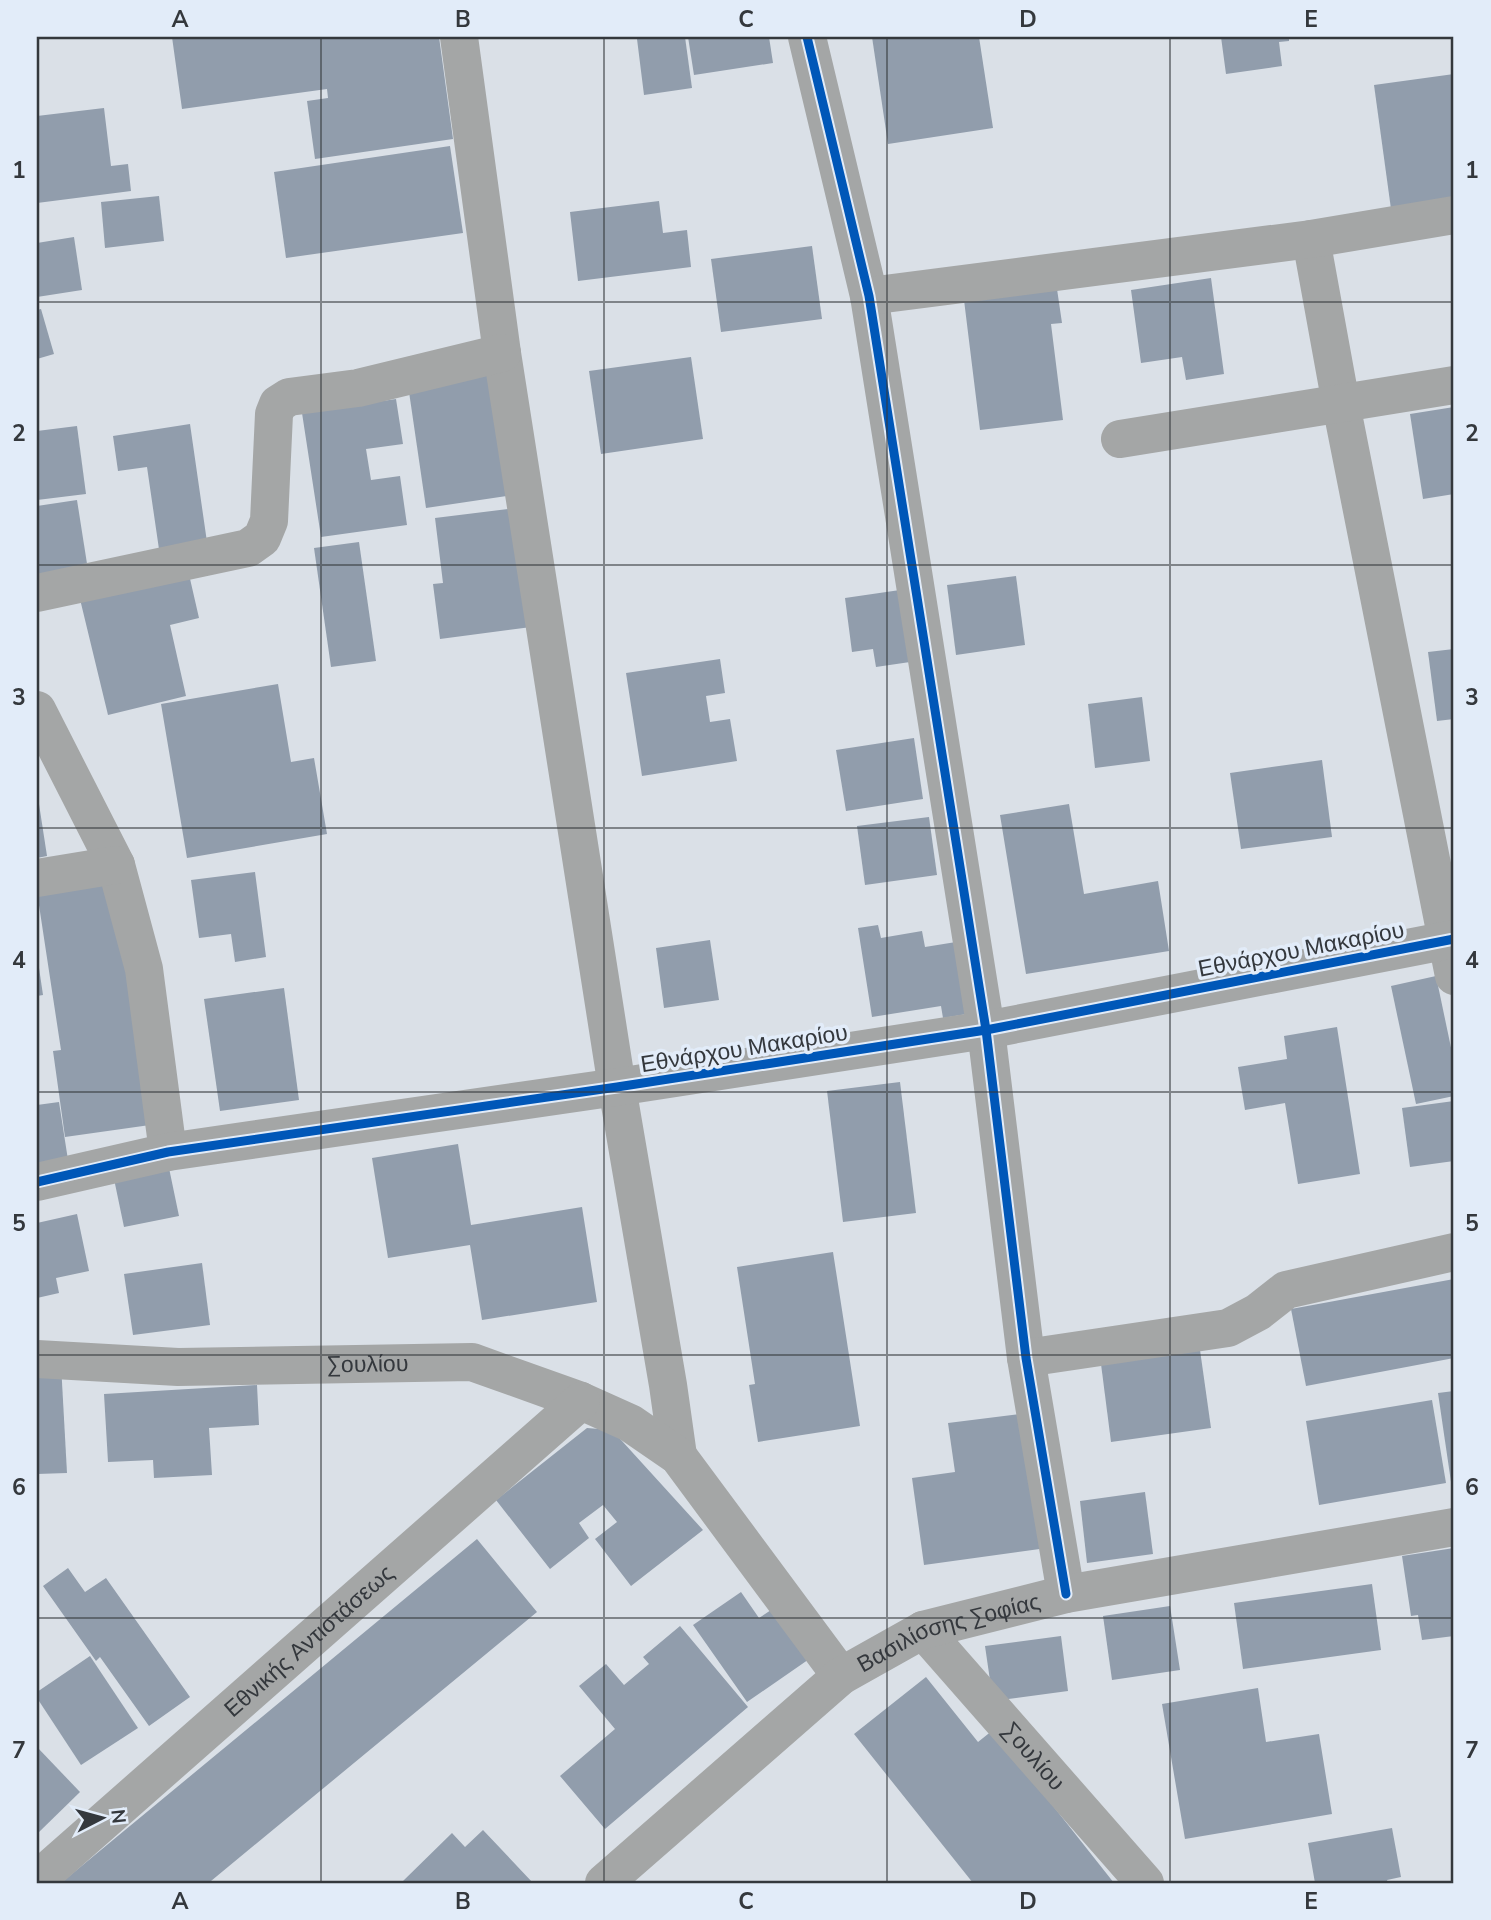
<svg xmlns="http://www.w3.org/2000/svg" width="1491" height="1920" font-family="'Nunito Sans',sans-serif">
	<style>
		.building { fill: #919dac }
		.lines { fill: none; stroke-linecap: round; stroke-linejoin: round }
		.minor { stroke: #a4a6a6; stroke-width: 38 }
		.cycleway-casing { stroke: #e2ecf9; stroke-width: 13 }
		.cycleway { stroke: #0057b8; stroke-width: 9 }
		.grid { fill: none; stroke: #34383d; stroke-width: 2; stroke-opacity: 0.55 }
		.labels { text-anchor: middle; stroke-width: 7; stroke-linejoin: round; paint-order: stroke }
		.street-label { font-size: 23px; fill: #34383d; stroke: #e2ecf9 }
		.neatline { fill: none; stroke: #34383d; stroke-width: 2.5 }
		.grid-label { font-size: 23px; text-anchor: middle; font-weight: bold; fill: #34383d }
	</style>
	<rect width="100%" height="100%" fill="#dae0e7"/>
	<g class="building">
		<path d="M172,37h267l14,102 -138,20 -8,-58 21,-3 -1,-9 -145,20z"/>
		<path d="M655,37h30l7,51 -48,7 -7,-56z"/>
		<path d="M688,37h81l4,26 -79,12z"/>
		<path d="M872,37h107l14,91 -105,16z"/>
		<path d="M1221,37h68v4l-10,1 3,24 -56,8z"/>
		<path d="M1454,74v127l-63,8 -17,-124z"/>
		<path d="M104,108l7,58 17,-2 3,27 -94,12v-87z"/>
		<path d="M450,146l13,87 -177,25 -12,-86z"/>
		<path d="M159,196l5,45 -59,7 -4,-46z"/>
		<path d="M659,201l4,32 24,-3 4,37 -113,14 -8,-69z"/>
		<path d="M74,237l8,53 -45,7v-54z"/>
		<path d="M812,246l10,73 -101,13 -10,-73z"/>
		<path d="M1211,278l13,96 -38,6 -4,-23 -41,6 -10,-73z"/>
		<path d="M1057,289l5,34 -11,1 12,96 -83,10 -16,-130z"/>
		<path d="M41,309l13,45 -17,5v-49z"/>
		<path d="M691,357l12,82 -102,15 -12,-83z"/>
		<path d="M495,372l18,123 -87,13 -18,-123z"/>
		<path d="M396,399l7,45 -37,5 5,31 29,-4 7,49 -86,12 -19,-124z"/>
		<path d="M1454,407v87l-31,5 -13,-85z"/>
		<path d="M190,424l18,125 -48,7 -13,-89 -29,4 -5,-35z"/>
		<path d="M77,426l9,68 -49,6v-69z"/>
		<path d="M77,500l11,70 -51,8v-72z"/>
		<path d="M524,507l15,119 -99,13 -7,-55 10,-1 -8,-65z"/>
		<path d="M359,542l17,119 -45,6 -17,-119z"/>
		<path d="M188,570l11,48 -29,7 16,71 -78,19 -29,-120z"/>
		<path d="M1016,576l9,69 -69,10 -9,-70z"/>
		<path d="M900,590l10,72 -34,5 -3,-18 -21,3 -7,-54z"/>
		<path d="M1454,649v70l-17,2 -9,-69z"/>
		<path d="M720,659l5,34 -19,3 4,26 20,-3 7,42 -95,15 -16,-103z"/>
		<path d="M278,684l13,78 23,-4 13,76 -140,24 -26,-154z"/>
		<path d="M1142,697l8,64 -55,7 -7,-64z"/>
		<path d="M914,738l9,61 -77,12 -10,-61z"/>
		<path d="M1322,760l10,77 -91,12 -11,-76z"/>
		<path d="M37,804h2l8,52 -10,2z"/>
		<path d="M1069,804l15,90 74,-13 11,70 -143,23 -26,-159z"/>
		<path d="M929,817l8,58 -72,10 -8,-59z"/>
		<path d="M255,872l11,85 -31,5 -4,-28 -32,4 -8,-58z"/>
		<path d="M114,881l36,244 -85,12 -12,-86 8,-1 -24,-158z"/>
		<path d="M878,925l3,13 41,-7 3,16 31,-5 11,72 -24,4 -2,-12 -69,11 -14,-89z"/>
		<path d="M710,940l9,60 -55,8 -8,-60z"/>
		<path d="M37,961h1l5,34 -6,1z"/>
		<path d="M1436,976l18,86v34l-38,8 -25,-118z"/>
		<path d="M284,988l15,112 -79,11 -16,-112z"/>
		<path d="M1337,1027l23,147 -62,10 -13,-81 -40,7 -7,-43 49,-8 -3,-23z"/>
		<path d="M900,1082l16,131 -73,9 -16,-131z"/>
		<path d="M1454,1101v60l-44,6 -8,-59z"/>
		<path d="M59,1102l9,58 -31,5v-60z"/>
		<path d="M458,1144l13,81 111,-18 15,95 -115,18 -12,-75 -82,13 -16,-100z"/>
		<path d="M169,1168l10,48 -55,11 -10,-48z"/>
		<path d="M77,1214l12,57 -33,7 3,15 -22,5v-75z"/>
		<path d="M833,1252l27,174 -102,16 -9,-57 6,-1 -18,-117z"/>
		<path d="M202,1263l8,62 -77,10 -9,-61z"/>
		<path d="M1454,1279v79l-148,28 -15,-77z"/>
		<path d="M1200,1350l11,78 -100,14 -10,-78z"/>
		<path d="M61,1364l6,109 -30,1v-108z"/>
		<path d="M257,1385l2,40 -50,3 3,47 -58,3 -1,-18 -45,2 -4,-68z"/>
		<path d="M1454,1391v91h-3l-13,-89z"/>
		<path d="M1432,1400l14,83 -127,22 -13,-84z"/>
		<path d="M1029,1413l18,135 -123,17 -12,-87 43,-6 -7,-49z"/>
		<path d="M587,1428l25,2 91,100 -72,56 -36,-47 22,-17 -14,-17 -24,18 10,15 -39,31 -54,-69z"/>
		<path d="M1145,1492l8,62 -66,9 -7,-62z"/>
		<path d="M477,1539l60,73 -326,269 2,2h-152z"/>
		<path d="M1454,1548v88l-32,4 -4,-25 -7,1 -9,-60z"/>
		<path d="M68,1568l17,24 21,-14 84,119 -41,29 -49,-69 -4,4 -53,-75z"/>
		<path d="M1372,1584l9,66 -138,19 -9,-66z"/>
		<path d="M741,1592l18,26 21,-14 35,51 -68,47 -54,-77z"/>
		<path d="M1170,1606l10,64 -68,10 -9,-64z"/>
		<path d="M680,1626l68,81 -143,122 -45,-53 55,-47 -36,-43 27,-22 18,21 25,-21 -6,-7z"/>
		<path d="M1061,1636l7,55 -75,10 -8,-55z"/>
		<path d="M90,1656l48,72 -57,37 -44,-67v-6z"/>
		<path d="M926,1677l52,65 15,-12 121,153h-141l-119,-149z"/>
		<path d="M1258,1688l8,54 53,-8 13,80 -147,25 -23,-135z"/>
		<path d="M37,1747l43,45 -43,42z"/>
		<path d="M1392,1828l9,49 -14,3 1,3h-73l-7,-40z"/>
		<path d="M483,1830l50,53h-128l-2,-2 49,-48 13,14z"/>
	</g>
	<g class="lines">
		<g class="minor">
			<path d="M459,37l43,316 115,734 51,298 10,71"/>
			<path d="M807,37l62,259 117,734 40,328 40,236"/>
			<path d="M1311,239l30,165 113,572"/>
			<path d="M869,296l442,-57 143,-24"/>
			<path d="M1120,439l334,-54"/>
			<path d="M37,593l211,-45 14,-10 7,-17 5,-107 4,-10 11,-7 69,-9 144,-35"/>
			<path d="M37,710l79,155 28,104 24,183"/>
			<path d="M37,878l79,-13"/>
			<path d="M37,1182l131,-30 449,-65 369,-57 468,-91"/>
			<path d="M1026,1358l202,-30 30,-16 28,-22 168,-38"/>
			<path id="s1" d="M37,1359l141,8 294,-5 109,39 49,22 48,33 163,220"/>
			<path id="s2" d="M923,1630l222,253"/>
			<path id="s3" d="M37,1880l544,-479"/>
			<path id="s4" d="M604,1883l237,-207 82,-46 143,-36 388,-67"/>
		</g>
		<defs>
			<g id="cycleway">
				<path d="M807,37l62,259 117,734 40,328 40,236"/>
				<path d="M37,1182l131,-30 449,-65 369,-57 468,-91"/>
			</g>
		</defs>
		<use href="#cycleway" class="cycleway-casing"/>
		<use href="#cycleway" class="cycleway"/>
	</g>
	<path class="grid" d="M321,37v1846M604,37v1846M887,37v1846M1170,37v1846M37,302h1417M37,565h1417M37,828h1417M37,1092h1417M37,1355h1417M37,1618h1417"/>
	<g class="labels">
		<g class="street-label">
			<text transform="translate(1301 949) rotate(-11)" y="8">Εθνάρχου Μακαρίου</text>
			<text transform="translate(744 1048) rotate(-9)" y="8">Εθνάρχου Μακαρίου</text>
			<text dy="8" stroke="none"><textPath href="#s1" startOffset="331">Σουλίου</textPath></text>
			<text dy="8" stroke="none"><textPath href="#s4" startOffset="432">Βασιλίσσης Σοφίας</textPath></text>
			<text dy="8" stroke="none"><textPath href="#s3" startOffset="362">Εθνικής Αντιστάσεως</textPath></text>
			<text dy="8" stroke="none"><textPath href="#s2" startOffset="168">Σουλίου</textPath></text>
		</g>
	</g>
	<rect width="1491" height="1920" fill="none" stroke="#e2ecf9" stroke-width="77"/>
	<g transform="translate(102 1818) rotate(84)" stroke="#e2ecf9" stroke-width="5" paint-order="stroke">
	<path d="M0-5L12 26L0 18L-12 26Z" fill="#34383d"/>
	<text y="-10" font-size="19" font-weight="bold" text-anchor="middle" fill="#34383d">N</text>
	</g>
	<rect x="38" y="38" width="1414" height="1844" class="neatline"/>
	<g class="grid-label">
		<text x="180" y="27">A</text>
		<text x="463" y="27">B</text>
		<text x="746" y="27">C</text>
		<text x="1028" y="27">D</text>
		<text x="1311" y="27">E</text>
		<text x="19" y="178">1</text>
		<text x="1472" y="178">1</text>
		<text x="19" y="441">2</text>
		<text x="1472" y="441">2</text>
		<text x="19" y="705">3</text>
		<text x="1472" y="705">3</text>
		<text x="19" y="968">4</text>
		<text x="1472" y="968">4</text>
		<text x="19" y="1231">5</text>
		<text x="1472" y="1231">5</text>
		<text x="19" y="1495">6</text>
		<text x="1472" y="1495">6</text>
		<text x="19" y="1758">7</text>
		<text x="1472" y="1758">7</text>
		<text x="180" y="1909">A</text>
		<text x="463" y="1909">B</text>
		<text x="746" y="1909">C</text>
		<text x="1028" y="1909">D</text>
		<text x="1311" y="1909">E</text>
	</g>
</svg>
